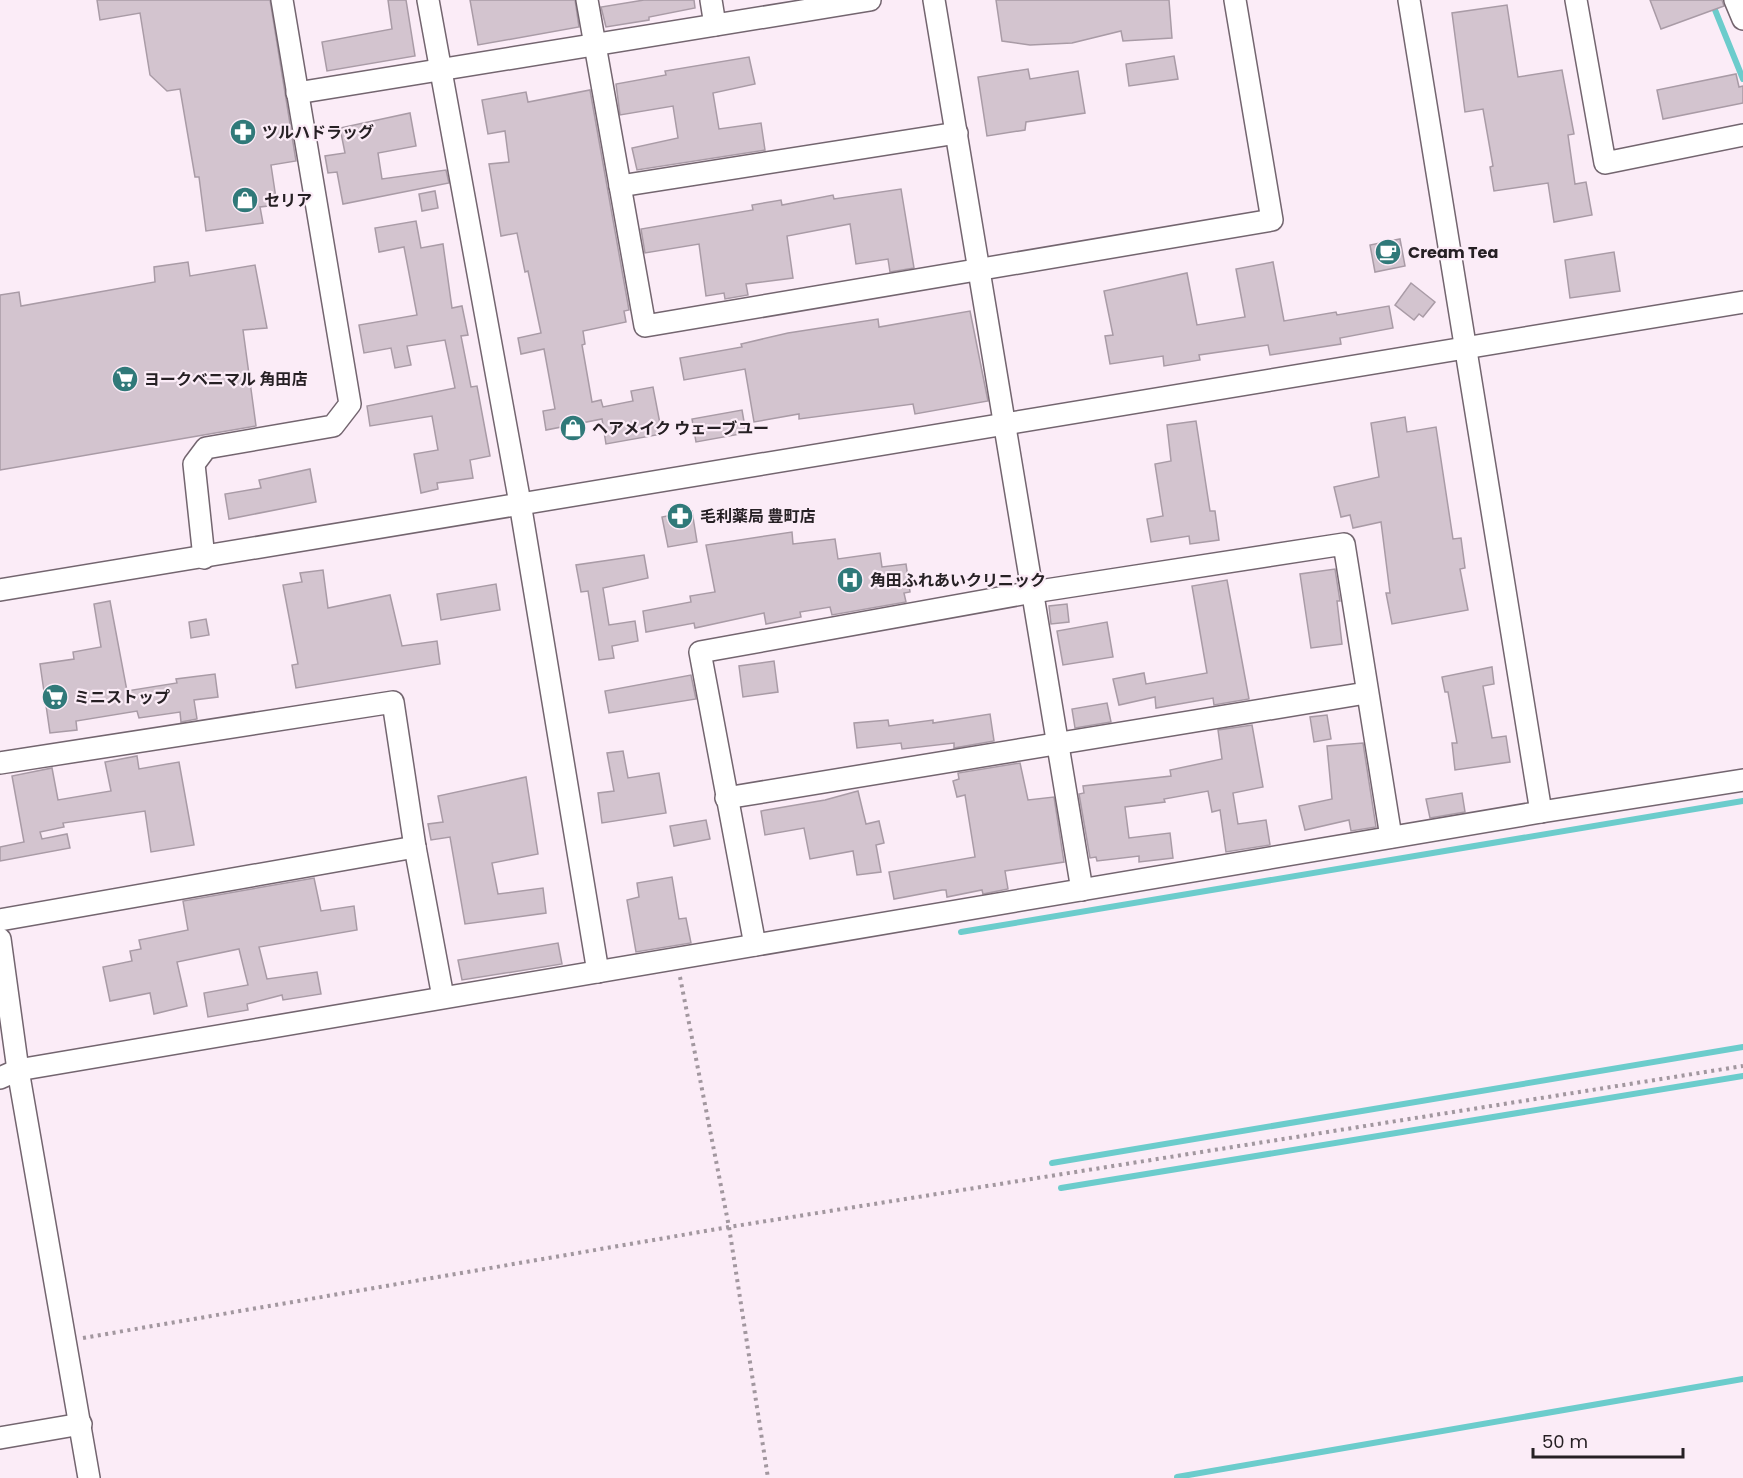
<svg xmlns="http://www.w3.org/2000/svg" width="1743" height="1478" font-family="Poppins,'Noto Sans JP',sans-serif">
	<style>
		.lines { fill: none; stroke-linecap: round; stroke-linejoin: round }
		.stream { stroke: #6ccccc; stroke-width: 6 }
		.building { fill: #d3c4cf; stroke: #a99ba6; stroke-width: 1.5 }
		.minor-casing { stroke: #73656f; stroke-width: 24 }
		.path { stroke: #a2979f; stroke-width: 4; stroke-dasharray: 3 4.5; stroke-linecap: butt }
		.minor { stroke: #fff; stroke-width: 21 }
		.labels { text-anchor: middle; stroke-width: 4.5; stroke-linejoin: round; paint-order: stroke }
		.poi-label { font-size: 16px; font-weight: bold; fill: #262024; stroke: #fbecf7; text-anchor: start }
	</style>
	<rect width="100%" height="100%" fill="#fbecf7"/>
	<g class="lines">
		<g class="stream">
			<path d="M1711,0l32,79"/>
			<path d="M961,932l782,-131"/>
			<path d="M1052,1163l691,-116"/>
			<path d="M1061,1188l682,-112"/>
			<path d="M1177,1477l566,-98"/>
		</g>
	</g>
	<g class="building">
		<path d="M97,0h173l26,161 -25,4 6,40 -17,2 3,16 -57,8 -7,-54h-4l-15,-88 -13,2 -17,-16 -10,-62 -40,7z"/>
		<path d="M388,0h18l9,56 -88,15 -5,-29 70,-13z"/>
		<path d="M470,0h105l4,27 -101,18z"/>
		<path d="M644,0h50l1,8 -46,9v3l-43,7 -5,-20z"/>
		<path d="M996,0h173l3,38 -49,3 -2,-10 -49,12 -42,2 -28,-4z"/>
		<path d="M1650,0h72l2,6 -63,23z"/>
		<path d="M1507,5l11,72 44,-7 12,64 -6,1 7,49 11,-2 6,33 -38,7 -6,-39 -54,8 -4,-24 3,-1 -10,-57 -18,3 -13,-99z"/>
		<path d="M1174,56l4,23 -49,7 -3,-22z"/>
		<path d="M749,57l6,27 -42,9 6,36 42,-6 4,27 -128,20 -5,-22 46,-10 -5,-32 -53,9 -4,-31 50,-9 -1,-4z"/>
		<path d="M1028,69l2,10 48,-8 7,42 -59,9 -1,8 -38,6 -9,-59z"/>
		<path d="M1736,74l3,13 4,-1v17l-80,16 -6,-29z"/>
		<path d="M590,90l39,220 -5,1 2,11 -43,9 2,13 -3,1 10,57 9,-2 2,7 30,-6 -2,-10 22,-4 9,47 -56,10 -4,-25 -56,11 -3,-19 12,-2 -11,-60 -23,5 -3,-16 23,-5 -13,-62 -3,1 -8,-39 -16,3 -12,-72 20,-2 -4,-31 -17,3 -6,-34 44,-8 2,10z"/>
		<path d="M410,113l6,33 -38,7 4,26 64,-9 3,13 -106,21 -6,-32 -9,1 -3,-17 20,-3 -5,-25z"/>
		<path d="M901,189l13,79 -24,4 -2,-13 -32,5 -6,-40 -63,12 6,42 -47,6 2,11 -23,4 -1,-6 -18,3 -7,-52 -54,9 -4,-24 112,-19 -1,-5 29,-5 1,5 51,-10 1,4z"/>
		<path d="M435,191l3,17 -16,3 -3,-17z"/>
		<path d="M416,221l5,27 22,-4 9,64 10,-2 6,29 -7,1 10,51 6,-1 13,70 -20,4 3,18 -36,5 1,6 -17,4 -7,-39 24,-4 -6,-34 -62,10 -3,-20 88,-18 -10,-48 -38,6 4,19 -16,3 -4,-20 -27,5 -5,-28 58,-10 -13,-68 -25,5 -4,-24z"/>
		<path d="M1400,239l5,27 -30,6 -5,-27z"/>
		<path d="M1614,252l6,39 -50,7 -5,-38z"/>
		<path d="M188,262l2,14 65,-11 12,63 -24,2 13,96 -256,44v-175l19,-3 2,14 134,-24 -1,-15z"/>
		<path d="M1273,262l11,59 52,-9 1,3 52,-9 4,22 -53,10 1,6 -71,11 -2,-10 -69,10 1,5 -36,6 -1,-10 -53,8 -5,-28 8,-1 -9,-44 83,-18 10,52 48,-8 -9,-48z"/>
		<path d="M1411,283l24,19 -12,15 -4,-3 -5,6 -19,-15z"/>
		<path d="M970,311l18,90 -73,13 -2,-10 -114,15v-5l-45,8 -9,-53 -61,11 -4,-22 62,-11 -1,-3 47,-11 90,-14 1,8z"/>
		<path d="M742,410l4,23 -50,9 -4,-23z"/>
		<path d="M1405,417l2,15 29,-5 17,112 8,-1 4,30 -5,1 8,41 -76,14 -6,-31h4l-9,-71 -28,6 -3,-13 -9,2 -7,-30 45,-10 -8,-54z"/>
		<path d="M1196,421l14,90h5l4,29 -29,4 -1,-8 -38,6 -4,-23 16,-3 -8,-52 16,-3 -4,-36z"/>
		<path d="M310,469l6,33 -87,17 -4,-25 36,-6 -2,-8z"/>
		<path d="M692,511l5,31 -29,5 -6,-30z"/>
		<path d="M792,532l1,12 42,-5 3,20 42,-6 2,14 24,-3 4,28 -6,1 2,9 -74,13 -2,-8 -30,5 1,5 -35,7 -2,-11 -69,15 -1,-5 -48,9 -3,-21 48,-9 -1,-6 25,-4 -9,-47z"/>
		<path d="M644,555l4,23 -45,10 6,37 26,-4 3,20 -26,5 2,12 -15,2 -11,-69 -7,1 -5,-27z"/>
		<path d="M1335,569l5,32h-3l5,43 -31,4 -11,-74z"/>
		<path d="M323,570l5,38 62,-13 12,51 35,-5 3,23 -144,24 -4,-23 6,-1 -15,-79 19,-3 -2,-9z"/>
		<path d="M1227,580l22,119 -35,6 -1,-7 -57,10 -1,-11 -36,8 -6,-26 31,-6 2,11 61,-11 -15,-87z"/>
		<path d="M496,584l4,26 -59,10 -4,-26z"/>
		<path d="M110,601l17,90 50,-8 -1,-4 39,-5 3,23 -24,3 3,19 -16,3 -1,-10 -41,6 -2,-7 -61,10 1,9 -27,3 -10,-69 34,-5 -1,-7 28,-5 -7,-43z"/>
		<path d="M1067,604l2,18 -18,2 -2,-18z"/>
		<path d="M206,619l3,16 -18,3 -2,-16z"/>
		<path d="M1107,622l6,35 -50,8 -6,-34z"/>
		<path d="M774,661l4,31 -35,5 -4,-31z"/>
		<path d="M1492,667l2,17 -11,2 9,52 14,-2 4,26 -55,8 -3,-27h5l-9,-51h-3l-3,-15z"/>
		<path d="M691,675l5,24 -87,14 -4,-22z"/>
		<path d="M1107,703l4,19 -36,6 -3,-19z"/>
		<path d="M990,714l4,27 -40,7v-5l-52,6 -1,-6 -44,5 -3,-25 34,-3 1,6 44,-6v3z"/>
		<path d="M1327,715l4,24 -17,3 -4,-25z"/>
		<path d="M1252,725l11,62 -30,6 5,31 28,-4 4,25 -44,7 -6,-42 -8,2 -4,-21 -44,8 1,3 -40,5 4,31 41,-5 3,25 -34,4v-6l-42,5 -1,-4 -6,1 -11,-64 5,-1 -1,-7 88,-10 -1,-6 52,-11 -4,-29z"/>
		<path d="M1363,743l13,84 -25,4 -2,-11 -44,10 -6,-24 33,-7 -5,-53z"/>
		<path d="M623,751l5,27 31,-5 7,40 -64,10 -4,-30 16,-2 -7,-38z"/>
		<path d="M137,756l2,13 40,-7 15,83 -43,7 -6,-41 -82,12 1,4 -24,5 2,7 25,-5 3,14 -70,13v-14l24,-5 -12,-66 40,-8 6,32 53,-9 -6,-29z"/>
		<path d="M1020,763l8,37 26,-3 10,65 -59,9 3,18 -25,5 -1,-4 -35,7 -1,-7h-4l-48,9 -5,-27 86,-15 -10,-62 -8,2 -4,-16 6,-2 -1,-6z"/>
		<path d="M526,777l12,77 -46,9 6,31 45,-6 3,25 -81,11 -15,-87 -19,3 -3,-16 15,-2 -5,-26z"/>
		<path d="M858,791l8,33 13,-3 5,22 -8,2 5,27 -24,3 -4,-24 -43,8 -6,-31 -39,7 -4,-24 64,-11z"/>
		<path d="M1462,793l3,19 -35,6 -4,-19z"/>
		<path d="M706,820l4,19 -36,7 -4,-20z"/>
		<path d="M672,877l7,42 7,-1 5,25 -55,9 -9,-52 12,-3 -2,-14z"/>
		<path d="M314,878l7,33 33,-5 3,24 -98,17 8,32 50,-7 4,22 -38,6 -1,-5 -35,9 1,6 -40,7 -4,-24 44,-8 -9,-36 -62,13 10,44 -33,8 -4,-21 -40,8 -7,-34 29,-6 -2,-10 11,-2 -2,-9 49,-10 -5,-29z"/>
		<path d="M558,943l4,21 -100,16 -4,-20z"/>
	</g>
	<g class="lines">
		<defs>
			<g id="minor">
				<path d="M428,0l92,503 78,469"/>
				<path d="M587,0l58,326 627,-106 -37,-220"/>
				<path d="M711,0l4,25"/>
				<path d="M934,0l148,890"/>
				<path d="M1409,0l132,812"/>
				<path d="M1576,0l29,163 138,-28"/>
				<path d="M1735,0l8,19"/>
				<path d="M297,93l573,-93"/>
				<path d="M620,186l337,-53"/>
				<path d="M204,558l-10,-94 12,-16 127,-22 17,-22 -68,-404"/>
				<path d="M0,590l1743,-288"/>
				<path d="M0,763l393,-61 22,145 28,150"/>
				<path d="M726,798l640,-105"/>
				<path d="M0,920l415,-73"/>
				<path d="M0,939l18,131 71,408"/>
				<path d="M755,945l-55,-293 333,-60 311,-48 47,293"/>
				<path d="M0,1078l18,-8 1523,-258 202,-32"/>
				<path d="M0,1438l81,-14"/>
			</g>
		</defs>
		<use href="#minor" class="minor-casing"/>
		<g class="path">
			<path d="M680,977l49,250 39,251"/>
			<path d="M83,1338l646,-111 1014,-161"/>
		</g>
		<use href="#minor" class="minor"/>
	</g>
	<defs>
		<symbol id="pharmacy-disc" viewBox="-11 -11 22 22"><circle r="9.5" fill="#307979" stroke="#fbecf7"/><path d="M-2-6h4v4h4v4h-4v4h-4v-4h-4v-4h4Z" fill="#fff"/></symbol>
		<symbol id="shop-disc" viewBox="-11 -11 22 22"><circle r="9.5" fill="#307979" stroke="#fbecf7"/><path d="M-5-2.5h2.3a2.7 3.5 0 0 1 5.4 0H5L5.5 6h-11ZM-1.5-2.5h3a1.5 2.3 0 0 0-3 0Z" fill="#fff"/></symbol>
		<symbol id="cafe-disc" viewBox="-11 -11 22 22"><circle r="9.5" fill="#307979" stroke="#fbecf7"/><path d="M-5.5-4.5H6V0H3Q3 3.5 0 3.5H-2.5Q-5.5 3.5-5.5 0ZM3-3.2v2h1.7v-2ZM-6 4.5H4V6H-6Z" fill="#fff"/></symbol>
		<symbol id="supermarket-disc" viewBox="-11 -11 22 22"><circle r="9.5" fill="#307979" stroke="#fbecf7"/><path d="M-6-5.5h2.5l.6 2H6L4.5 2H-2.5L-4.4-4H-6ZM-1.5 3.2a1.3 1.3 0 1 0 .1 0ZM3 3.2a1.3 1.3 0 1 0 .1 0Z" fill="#fff"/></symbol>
		<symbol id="hospital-disc" viewBox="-11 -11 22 22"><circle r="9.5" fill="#307979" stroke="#fbecf7"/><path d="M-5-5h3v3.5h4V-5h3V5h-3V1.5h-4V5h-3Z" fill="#fff"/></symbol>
	</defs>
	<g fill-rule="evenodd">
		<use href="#pharmacy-disc" x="228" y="117" width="30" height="30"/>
		<use href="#shop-disc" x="230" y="185" width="30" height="30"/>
		<use href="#cafe-disc" x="1373" y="237" width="30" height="30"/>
		<use href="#supermarket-disc" x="110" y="364" width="30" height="30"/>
		<use href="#shop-disc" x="558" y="413" width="30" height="30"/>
		<use href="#pharmacy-disc" x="665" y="501" width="30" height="30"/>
		<use href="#hospital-disc" x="835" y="565" width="30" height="30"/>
		<use href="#supermarket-disc" x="40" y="682" width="30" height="30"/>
	</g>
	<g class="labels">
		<g class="poi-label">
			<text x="262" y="138">ツルハドラッグ</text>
			<text x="264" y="206">セリア</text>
			<text x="1408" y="258">Cream Tea</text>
			<text x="144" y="385">ヨークベニマル 角田店</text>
			<text x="592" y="434">ヘアメイク ウェーブユー</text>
			<text x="700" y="522">毛利薬局 豊町店</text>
			<text x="870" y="586">角田ふれあいクリニック</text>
			<text x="74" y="703">ミニストップ</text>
		</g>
	</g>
	<path d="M1533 1448v9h150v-9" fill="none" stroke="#262024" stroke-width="3"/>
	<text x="1542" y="1448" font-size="18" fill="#262024" stroke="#fbecf7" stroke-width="4.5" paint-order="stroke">50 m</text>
</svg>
